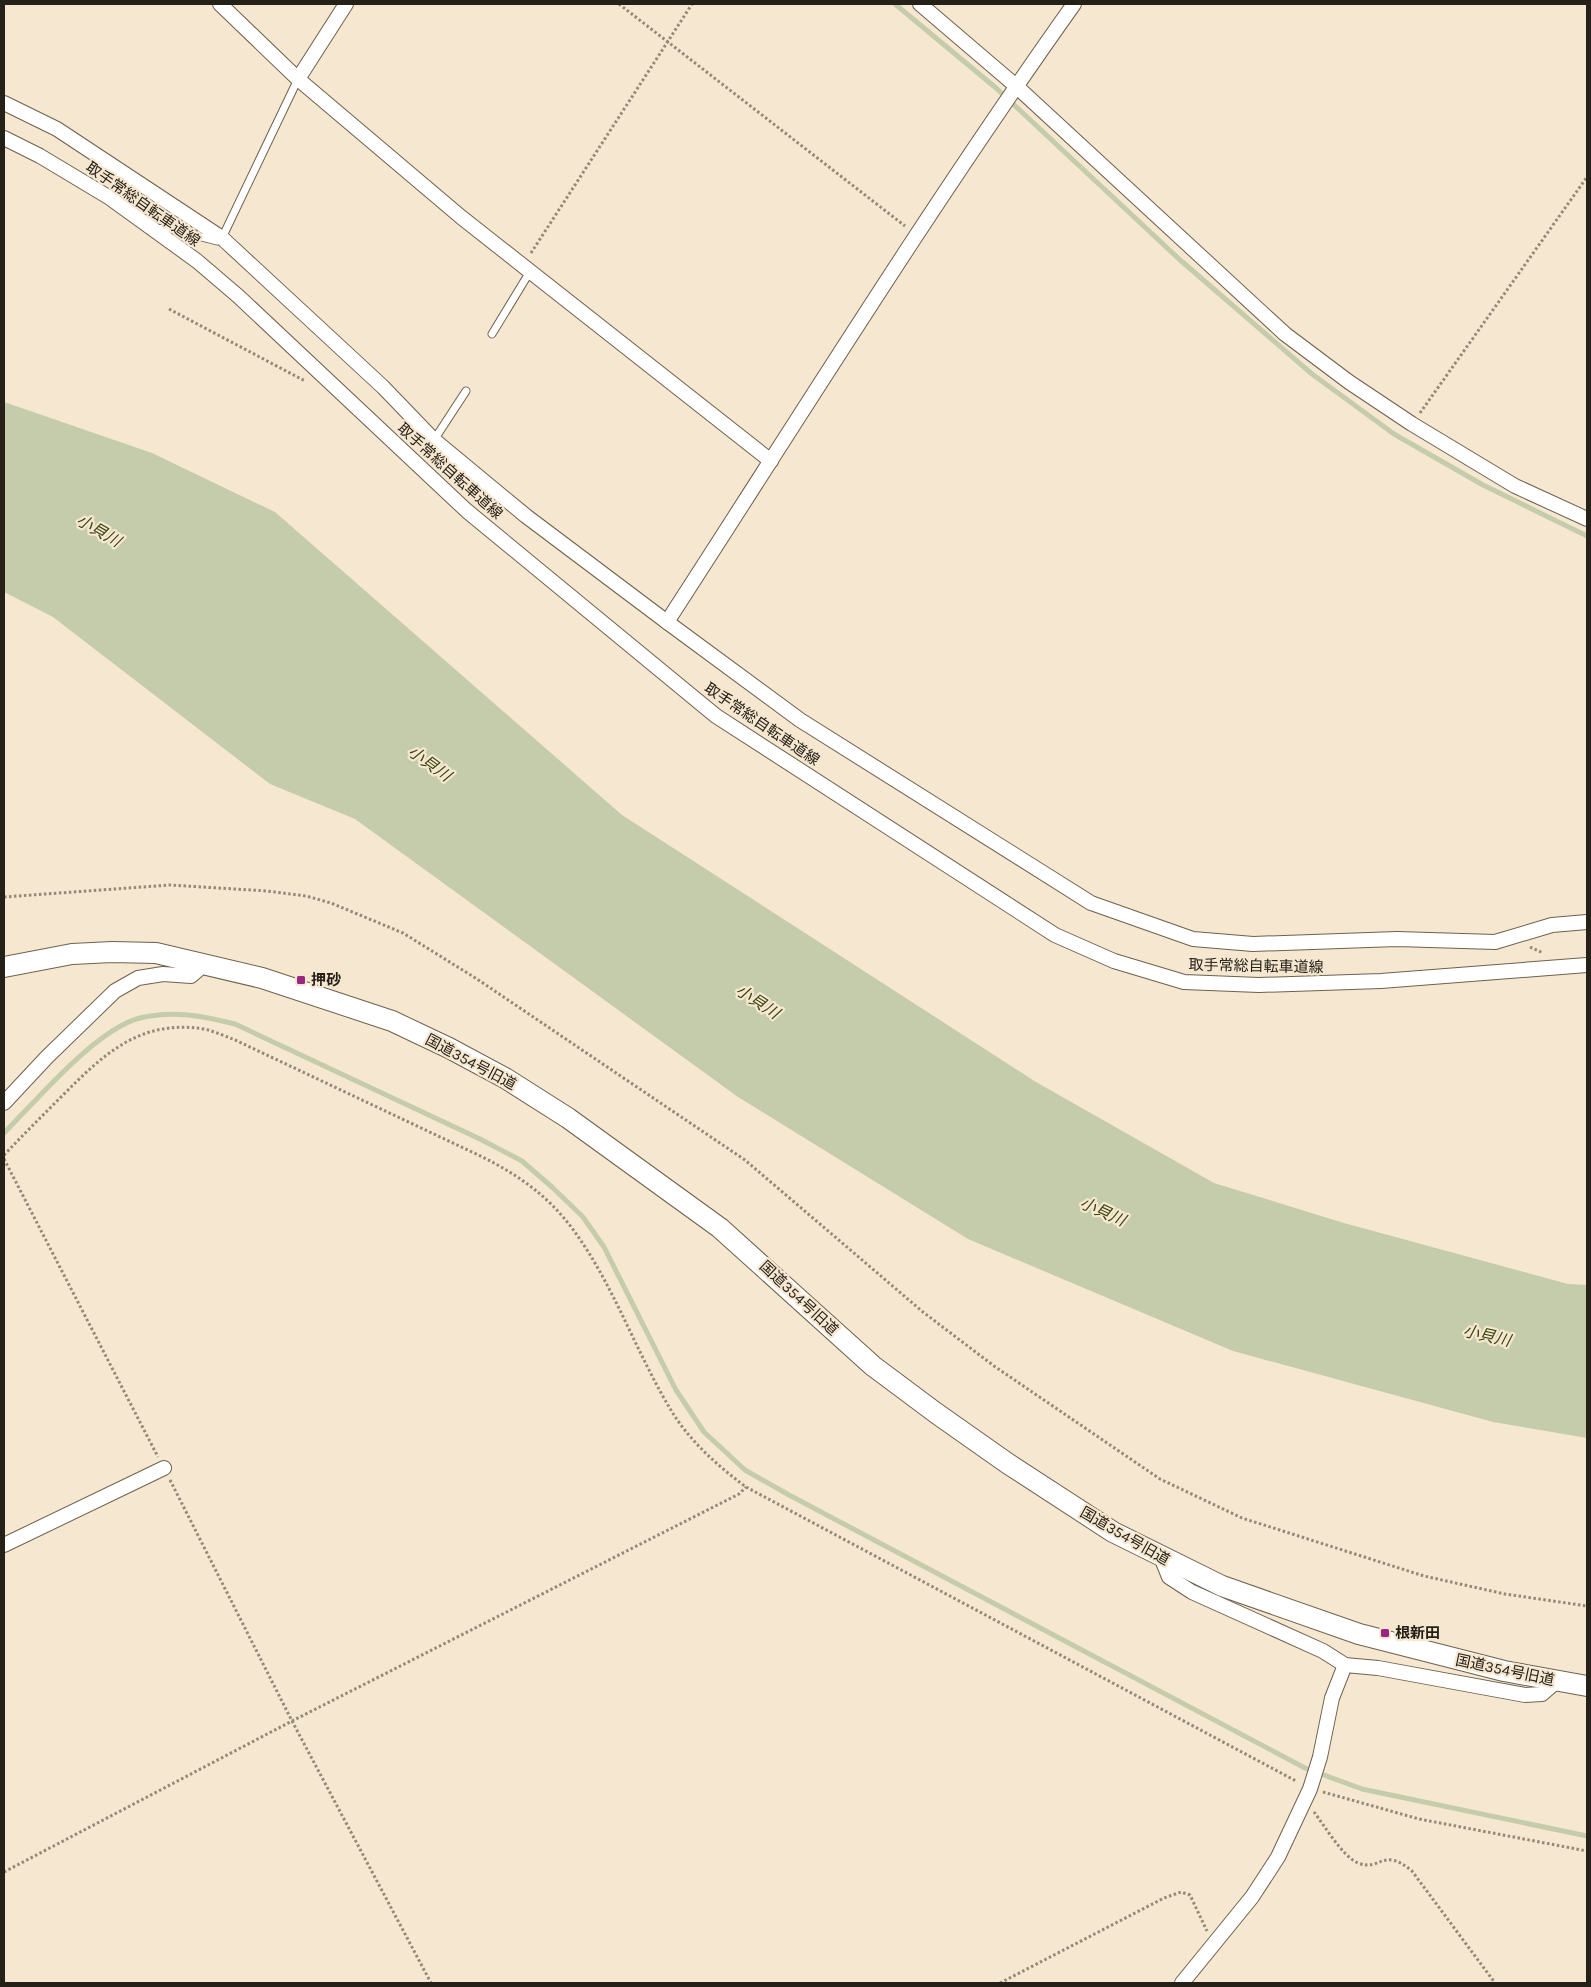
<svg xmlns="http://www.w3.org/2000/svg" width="1591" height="1987" font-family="Karla,'Noto Sans JP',sans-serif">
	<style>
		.water { fill: #c4ccac }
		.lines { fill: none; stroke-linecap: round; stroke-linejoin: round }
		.stream { stroke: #c4ccac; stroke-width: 5 }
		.lane-casing { stroke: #6e614d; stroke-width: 9 }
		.street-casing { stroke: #6e614d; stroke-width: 16 }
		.secondary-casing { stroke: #6e614d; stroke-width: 22 }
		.path { stroke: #938979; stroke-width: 3; stroke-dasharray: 2.5 2.5; stroke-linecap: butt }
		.lane { stroke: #fff; stroke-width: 7 }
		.street { stroke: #fff; stroke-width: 14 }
		.secondary { stroke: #fff; stroke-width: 20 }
		.poi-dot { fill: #9b2580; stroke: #f6e7d0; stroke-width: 2 }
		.labels { text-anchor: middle; stroke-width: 4.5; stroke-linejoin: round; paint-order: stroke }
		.street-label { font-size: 15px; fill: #252018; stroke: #f6e7d0 }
		.poi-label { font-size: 15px; font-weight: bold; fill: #252018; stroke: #f6e7d0; text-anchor: start }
		.water-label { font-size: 16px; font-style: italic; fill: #3a430f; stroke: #f6e7d0 }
	</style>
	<rect width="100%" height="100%" fill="#f6e7d0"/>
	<path class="water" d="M4,402l148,51 123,59 347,303 414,267 178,101 130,40 224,61 19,1v153l-94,-16 -260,-71 -265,-112 -230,-142 -383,-278 -85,-35 -217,-167 -49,-25z"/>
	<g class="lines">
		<g class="stream">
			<path d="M895,4l101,84 183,171 133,115 82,60 89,51 104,51"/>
			<path d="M4,1133c33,-33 92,-104 136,-115 33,-8 63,-2 95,6l245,115 42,22 31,27 30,29 21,30 72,143 28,42 41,38 44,25 516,273 57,21 225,47"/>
		</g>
		<defs>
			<g id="lane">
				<path d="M156,229l11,-1 50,13 5,-3 76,-159"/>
				<path d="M492,334l39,-64"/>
				<path d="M434,440l32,-49"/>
			</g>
			<g id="street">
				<path d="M220,4l78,75 163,138 310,244"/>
				<path d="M920,4l96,82 269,248 64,48 63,42 103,62 72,33"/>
				<path d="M298,79l48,-75"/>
				<path d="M4,103l53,26 165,109 161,149 51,53 92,76 141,106 133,98 291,183 102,36 60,5 144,-5 98,3 57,-17 35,-3"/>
				<path d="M4,138l36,18 70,42 87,63 41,35 229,215 249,205 339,219 59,26 70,21 75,3 122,-4 206,-16"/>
				<path d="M667,622c134,-207 264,-417 407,-618"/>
				<path d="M4,1103l43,-46 68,-66 23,-13 25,-4 28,2 15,-13"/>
				<path d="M4,1545l160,-77"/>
				<path d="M1161,1557l8,20 23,15 131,59 22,14"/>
				<path d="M1182,1983l70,-86 26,-40 32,-68 10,-32 12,-59 13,-33 33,3 147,27 17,-1 15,-13"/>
			</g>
			<path id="secondary" d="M4,967l68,-13 40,-2 44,1 106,25 130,43 57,27 56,30 63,40 152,110 153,138 63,47 71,50 106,69 109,54 137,48 145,37 83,15"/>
		</defs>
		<use href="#lane" class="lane-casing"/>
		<use href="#street" class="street-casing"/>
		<use href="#secondary" class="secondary-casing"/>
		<g class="path">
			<path d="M619,4l286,222"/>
			<path d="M531,253l161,-249"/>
			<path d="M169,309l136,72"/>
			<path d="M1420,413l167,-236"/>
			<path d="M4,897l166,-12 97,6 39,5 25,7 72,30 74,46 268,181 178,152 71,54 166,113 82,39 182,58 81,18 82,12"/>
			<path d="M1530,947l13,6"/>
			<path d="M4,1155c19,-20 39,-40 59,-60 41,-41 77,-76 141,-66 10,2 20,7 29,10l239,113c30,14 57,30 81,54 53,54 80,144 121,209 18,28 45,52 72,72l550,294"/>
			<path d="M4,1159l154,298"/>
			<path d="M170,1480l122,241 139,262"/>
			<path d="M1323,1792l96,27 168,32"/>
			<path d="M1314,1812c10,13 29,45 44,51 23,9 24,-17 54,8l83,112"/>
			<path d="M4,1872l288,-151 447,-227 7,-7"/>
			<path d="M1000,1983l164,-85 17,-6 9,3 17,36"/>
		</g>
		<use href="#lane" class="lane"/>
		<use href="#street" class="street"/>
		<use href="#secondary" class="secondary"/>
	</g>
	<g class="poi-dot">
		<rect x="296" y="975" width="10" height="10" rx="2.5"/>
		<rect x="1380" y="1628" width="10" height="10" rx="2.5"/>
	</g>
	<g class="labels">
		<g class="street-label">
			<text transform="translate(143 204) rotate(35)" y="5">取手常総自転車道線</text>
			<text transform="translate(450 471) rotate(42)" y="5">取手常総自転車道線</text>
			<text transform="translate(762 724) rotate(34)" y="5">取手常総自転車道線</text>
			<text transform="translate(1256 966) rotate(1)" y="5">取手常総自転車道線</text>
			<text transform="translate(471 1062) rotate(28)" y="5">国道354号旧道</text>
			<text transform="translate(799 1298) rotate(43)" y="5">国道354号旧道</text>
			<text transform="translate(1125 1536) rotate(30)" y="5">国道354号旧道</text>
			<text transform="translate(1505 1670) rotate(12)" y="5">国道354号旧道</text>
		</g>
		<g class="poi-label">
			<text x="311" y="985">押砂</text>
			<text x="1395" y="1638">根新田</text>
		</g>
		<g class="water-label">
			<text transform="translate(99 530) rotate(30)" y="6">小貝川</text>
			<text transform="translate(430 763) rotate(36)" y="6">小貝川</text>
			<text transform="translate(758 1001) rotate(33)" y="6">小貝川</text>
			<text transform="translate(1103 1211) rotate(24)" y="6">小貝川</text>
			<text transform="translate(1487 1335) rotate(13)" y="6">小貝川</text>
		</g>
	</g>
	<rect width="1591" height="1987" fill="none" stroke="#252018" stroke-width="10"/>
</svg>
